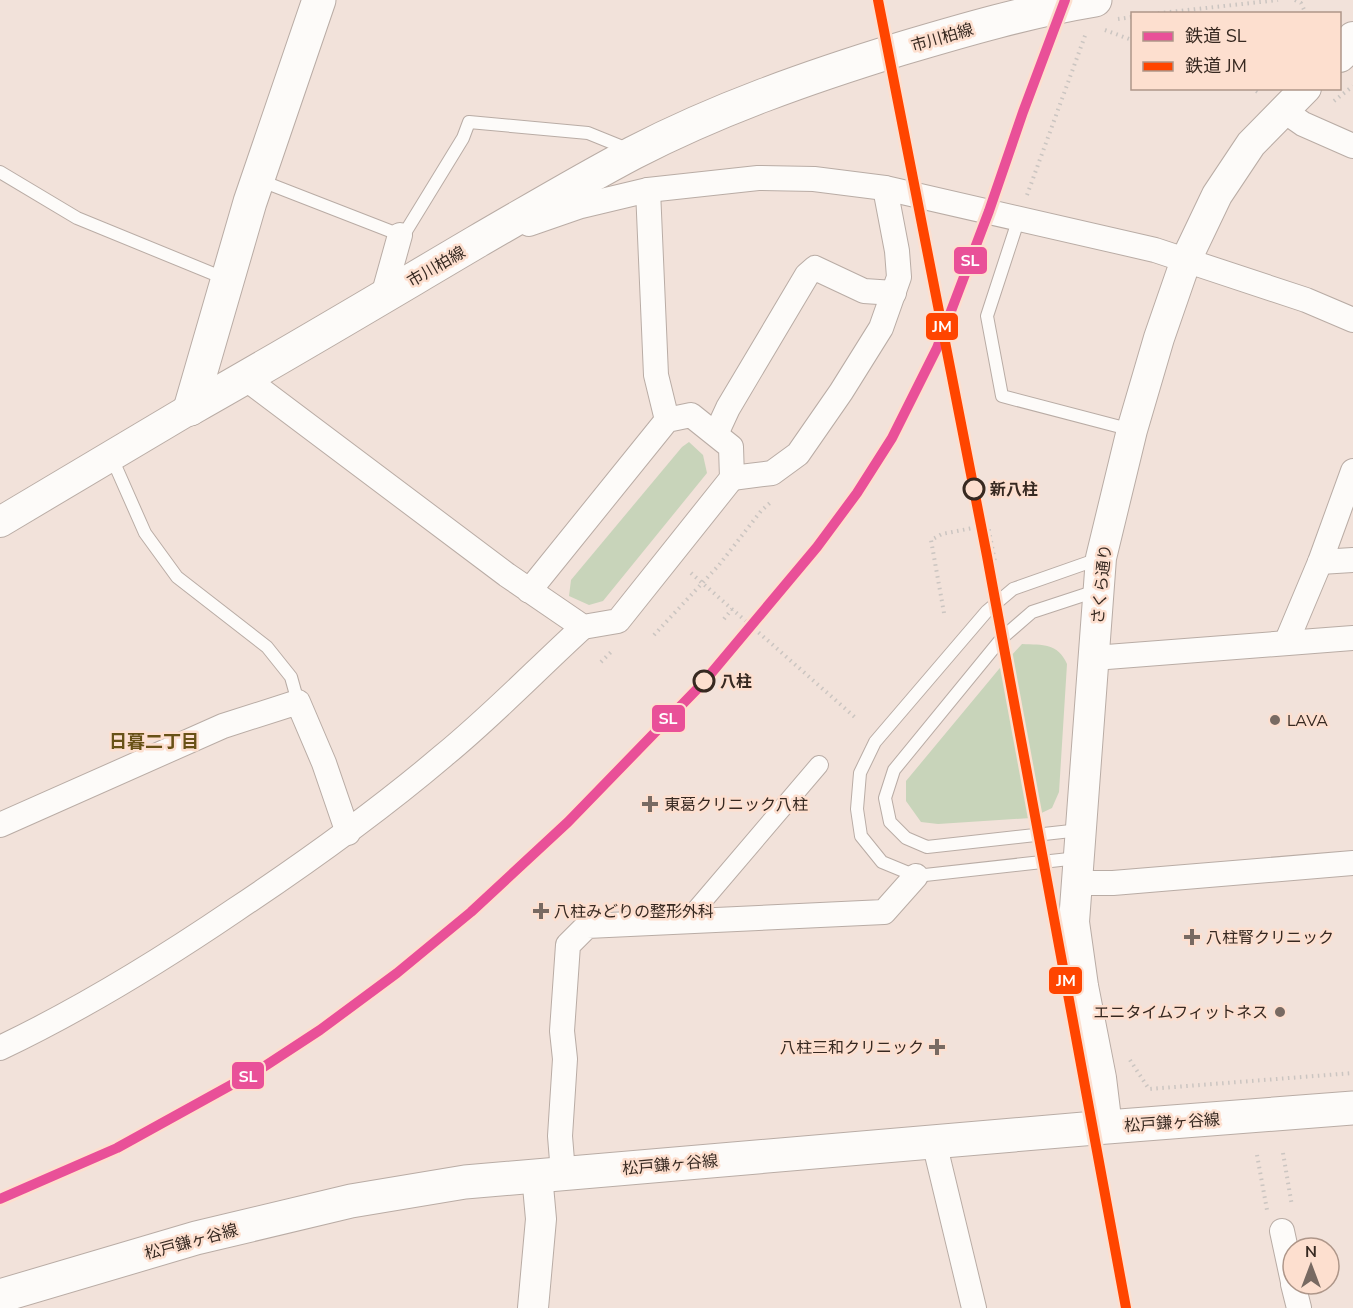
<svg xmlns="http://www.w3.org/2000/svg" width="1353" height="1308" font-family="'Nunito Sans','Noto Sans JP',sans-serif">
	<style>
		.green { fill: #c8d4ba }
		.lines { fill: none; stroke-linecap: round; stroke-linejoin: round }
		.service-casing { stroke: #b9aca5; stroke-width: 14 }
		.pedestrian-casing { stroke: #b9aca5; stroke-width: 20 }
		.minor-casing { stroke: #b9aca5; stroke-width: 26 }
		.tertiary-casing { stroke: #b9aca5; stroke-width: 32 }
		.secondary-casing { stroke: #b9aca5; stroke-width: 35 }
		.primary-casing { stroke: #b9aca5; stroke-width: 35 }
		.path { stroke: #cbc5c1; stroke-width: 4; stroke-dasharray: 1.5 4.5; stroke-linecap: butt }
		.service { stroke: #fdfbf9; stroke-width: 12 }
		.pedestrian { stroke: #fdfbf9; stroke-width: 18 }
		.minor { stroke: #fdfbf9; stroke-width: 24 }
		.tertiary { stroke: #fdfbf9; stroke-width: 30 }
		.secondary { stroke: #fdfbf9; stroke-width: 33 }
		.primary { stroke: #fdfbf9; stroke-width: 33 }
		.rail-1-casing { stroke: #fddfcf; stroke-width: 15 }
		.rail-2-casing { stroke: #fddfcf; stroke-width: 15 }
		.rail-1 { stroke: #e95098; stroke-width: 10 }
		.rail-2 { stroke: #ff4500; stroke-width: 10 }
		.stop-dot { fill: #fddfcf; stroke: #372921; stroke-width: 3 }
		.poi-dot { fill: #786a62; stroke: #fddfcf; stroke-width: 2 }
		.labels { text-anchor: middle; stroke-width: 5; stroke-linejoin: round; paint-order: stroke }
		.street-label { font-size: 16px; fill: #372921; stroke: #fddfcf }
		.stop-label { font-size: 16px; font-weight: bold; fill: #372921; stroke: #fddfcf; text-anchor: start }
		.poi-label { font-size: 16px; fill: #372921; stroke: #fddfcf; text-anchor: start }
		.neighbourhood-label { font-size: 18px; font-weight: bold; fill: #685116; stroke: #fddfcf }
		.line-badge { stroke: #fddfcf; stroke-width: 2 }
		.badge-label { font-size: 16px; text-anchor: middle; font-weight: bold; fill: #fff }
	</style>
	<rect width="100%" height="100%" fill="#f2e2da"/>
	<g class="green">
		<path d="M689,442l14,13 4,18 -104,128 -14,4 -20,-9 2,-16 111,-133z"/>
		<path d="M1022,644c21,1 36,-1 45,20l-8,128 -7,16 -21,10 -93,6 -17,-2 -15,-21v-20l93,-112z"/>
	</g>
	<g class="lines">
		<defs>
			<g id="service">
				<path d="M0,172l77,46 149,61"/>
				<path d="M259,180l144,56 60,-98 6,-16 119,11 42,17"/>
				<path d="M1019,218l-32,98 15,80 130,34"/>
				<path d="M111,456l34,77 32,44 90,70 24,30 7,25"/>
				<path d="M1080,830l-153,17 -21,-9 -16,-16 -5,-24 9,-28 108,-132 30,-26 67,-22"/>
				<path d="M1078,858l-162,18 -34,-14 -21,-26 -4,-27 3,-36 15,-31 112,-131 26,-22 88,-31"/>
			</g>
			<path id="pedestrian" d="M687,920l132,-155"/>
			<g id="minor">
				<path d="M1283,110l20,14 50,22"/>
				<path d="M648,190l8,185 11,45"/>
				<path d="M529,224l52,-18 67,-16 110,-12 56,1 71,9 270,62 151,50 47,20"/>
				<path d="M383,296l17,-61"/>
				<path d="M245,378l262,197 76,52 35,-6 114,-143 -1,-31 -40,-32 -24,5 -138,171"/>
				<path d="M716,434l12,-26 79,-133 8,-7 49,23 30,2"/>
				<path d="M732,478l40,-5 26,-19 43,-62 40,-64 18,-51 -2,-26 -12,-63"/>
				<path d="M1320,562l33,-2"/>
				<path d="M1286,643l34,-81 33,-91"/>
				<path d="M1094,658l259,-20"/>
				<path d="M0,825l223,-99 75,-24 26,61 24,70"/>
				<path d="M1075,883h38l240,-20"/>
				<path d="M0,1048c82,-39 160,-87 235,-138 72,-48 142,-98 208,-154 49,-40 93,-86 140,-129"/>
				<path d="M934,1142l40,166"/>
				<path d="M563,1173l-3,-37 5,-77 -3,-28 6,-86 19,-19 297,-14 32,-36"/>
				<path d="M1282,1231l11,51"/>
				<path d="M1293,1284l6,24"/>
			</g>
			<g id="tertiary">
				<path d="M1340,57l6,-6 7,-14"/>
				<path d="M0,522l190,-113"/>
				<path d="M1107,1127l-6,-49 -18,-92 -9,-64 27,-364 31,-128 27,-92 27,-78 31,-65 34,-51 55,-56"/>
				<path d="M533,1308l8,-89 -4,-44"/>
			</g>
			<path id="secondary" d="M0,1296l196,-58 155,-37 114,-19 642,-55 246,-19"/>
			<g id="primary">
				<path d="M190,409c96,-54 191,-111 286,-167 52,-30 104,-61 157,-89 85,-44 176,-76 267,-104 64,-19 129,-38 195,-49"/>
				<path d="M190,409l60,-207 69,-202"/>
			</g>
		</defs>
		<use href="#service" class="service-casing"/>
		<use href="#pedestrian" class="pedestrian-casing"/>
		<use href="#minor" class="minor-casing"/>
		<use href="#tertiary" class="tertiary-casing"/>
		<use href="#secondary" class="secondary-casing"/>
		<use href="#primary" class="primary-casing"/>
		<g class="path">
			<path d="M1295,0l6,3 5,11"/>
			<path d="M1152,14l126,-14"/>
			<path d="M1118,19l14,-2"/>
			<path d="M1105,30l27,10"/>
			<path d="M1251,88l10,6"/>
			<path d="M1334,101l19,-15"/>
			<path d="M1027,195l59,-162"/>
			<path d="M691,573l166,146"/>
			<path d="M944,613l-13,-73 11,-6 46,-9 7,37"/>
			<path d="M724,619l8,-10"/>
			<path d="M654,635l65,-70 42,-54 11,-10"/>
			<path d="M601,662l12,-12"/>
			<path d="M1130,1060l19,29 204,-16"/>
			<path d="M1283,1153l9,53"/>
			<path d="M1257,1155l10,55"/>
		</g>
		<use href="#service" class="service"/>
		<use href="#pedestrian" class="pedestrian"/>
		<use href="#minor" class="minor"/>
		<use href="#tertiary" class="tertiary"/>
		<use href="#secondary" class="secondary"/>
		<use href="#primary" class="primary"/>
		<defs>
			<path id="rail-1" d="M0,1199l117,-51 145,-80 58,-38 77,-57 74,-61 97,-90 135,-139 114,-136 40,-54 35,-55 45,-90 52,-137 34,-99 42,-112"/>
			<path id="rail-2" d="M878,0l109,556 139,752"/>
		</defs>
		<use href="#rail-1" class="rail-1-casing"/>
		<use href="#rail-2" class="rail-2-casing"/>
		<use href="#rail-1" class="rail-1"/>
		<use href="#rail-2" class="rail-2"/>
	</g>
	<g class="stop-dot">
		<circle cx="974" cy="489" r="10"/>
		<circle cx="704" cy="681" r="10"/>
	</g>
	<g class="poi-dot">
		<circle cx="1275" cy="720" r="6"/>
		<path d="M647 795h6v6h6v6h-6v6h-6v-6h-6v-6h6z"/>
		<path d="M538 902h6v6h6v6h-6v6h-6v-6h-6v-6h6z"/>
		<path d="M1189 928h6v6h6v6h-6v6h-6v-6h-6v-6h6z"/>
		<circle cx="1280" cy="1012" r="6"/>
		<path d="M934 1038h6v6h6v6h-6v6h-6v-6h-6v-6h6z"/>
	</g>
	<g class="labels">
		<g class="street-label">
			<text transform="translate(942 37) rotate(-16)" y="6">市川柏線</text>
			<text transform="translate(436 266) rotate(-30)" y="6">市川柏線</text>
			<text transform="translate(1101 584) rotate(-84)" y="6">さくら通り</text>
			<text transform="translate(1172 1122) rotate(-4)" y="6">松戸鎌ヶ谷線</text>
			<text transform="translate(670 1164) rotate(-5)" y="6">松戸鎌ヶ谷線</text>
			<text transform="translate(191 1241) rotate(-15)" y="6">松戸鎌ヶ谷線</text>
		</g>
		<g class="stop-label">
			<text x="990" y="495">新八柱</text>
			<text x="720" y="687">八柱</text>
		</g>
		<g class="poi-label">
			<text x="1287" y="726">LAVA</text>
			<text x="664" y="810">東葛クリニック八柱</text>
			<text x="554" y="917">八柱みどりの整形外科</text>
			<text x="1206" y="943">八柱腎クリニック</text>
			<text x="1268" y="1018" text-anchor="end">エニタイムフィットネス</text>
			<text x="924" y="1053" text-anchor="end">八柱三和クリニック</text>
		</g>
		<g class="neighbourhood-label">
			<text x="154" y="748">日暮二丁目</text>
		</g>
	</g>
	<g class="line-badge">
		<rect x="953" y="246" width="35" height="29" rx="6" fill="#e95098"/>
		<rect x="925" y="312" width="34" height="29" rx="6" fill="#ff4500"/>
		<rect x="651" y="704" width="35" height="29" rx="6" fill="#e95098"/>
		<rect x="1048" y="966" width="35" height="29" rx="6" fill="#ff4500"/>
		<rect x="231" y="1061" width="34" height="29" rx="6" fill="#e95098"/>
	</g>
	<g class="badge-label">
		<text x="970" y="266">SL</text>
		<text x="942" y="332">JM</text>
		<text x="668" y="724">SL</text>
		<text x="1066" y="986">JM</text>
		<text x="248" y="1082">SL</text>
	</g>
	<rect x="1131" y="12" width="210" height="78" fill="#fddfcf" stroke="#ae9689" stroke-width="1.5"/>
	<rect x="1143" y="32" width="30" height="9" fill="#e95098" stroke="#ae9689" stroke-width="1.5"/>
	<text x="1185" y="42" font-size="18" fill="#372921">鉄道 SL</text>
	<rect x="1143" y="62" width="30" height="9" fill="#ff4500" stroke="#ae9689" stroke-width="1.5"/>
	<text x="1185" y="72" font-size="18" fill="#372921">鉄道 JM</text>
	<g transform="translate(1311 1266)"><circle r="28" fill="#fddfcf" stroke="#ae9689" stroke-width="1.5"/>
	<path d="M0-4.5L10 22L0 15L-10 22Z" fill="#786a62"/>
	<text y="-9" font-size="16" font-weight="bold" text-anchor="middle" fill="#372921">N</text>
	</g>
</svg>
